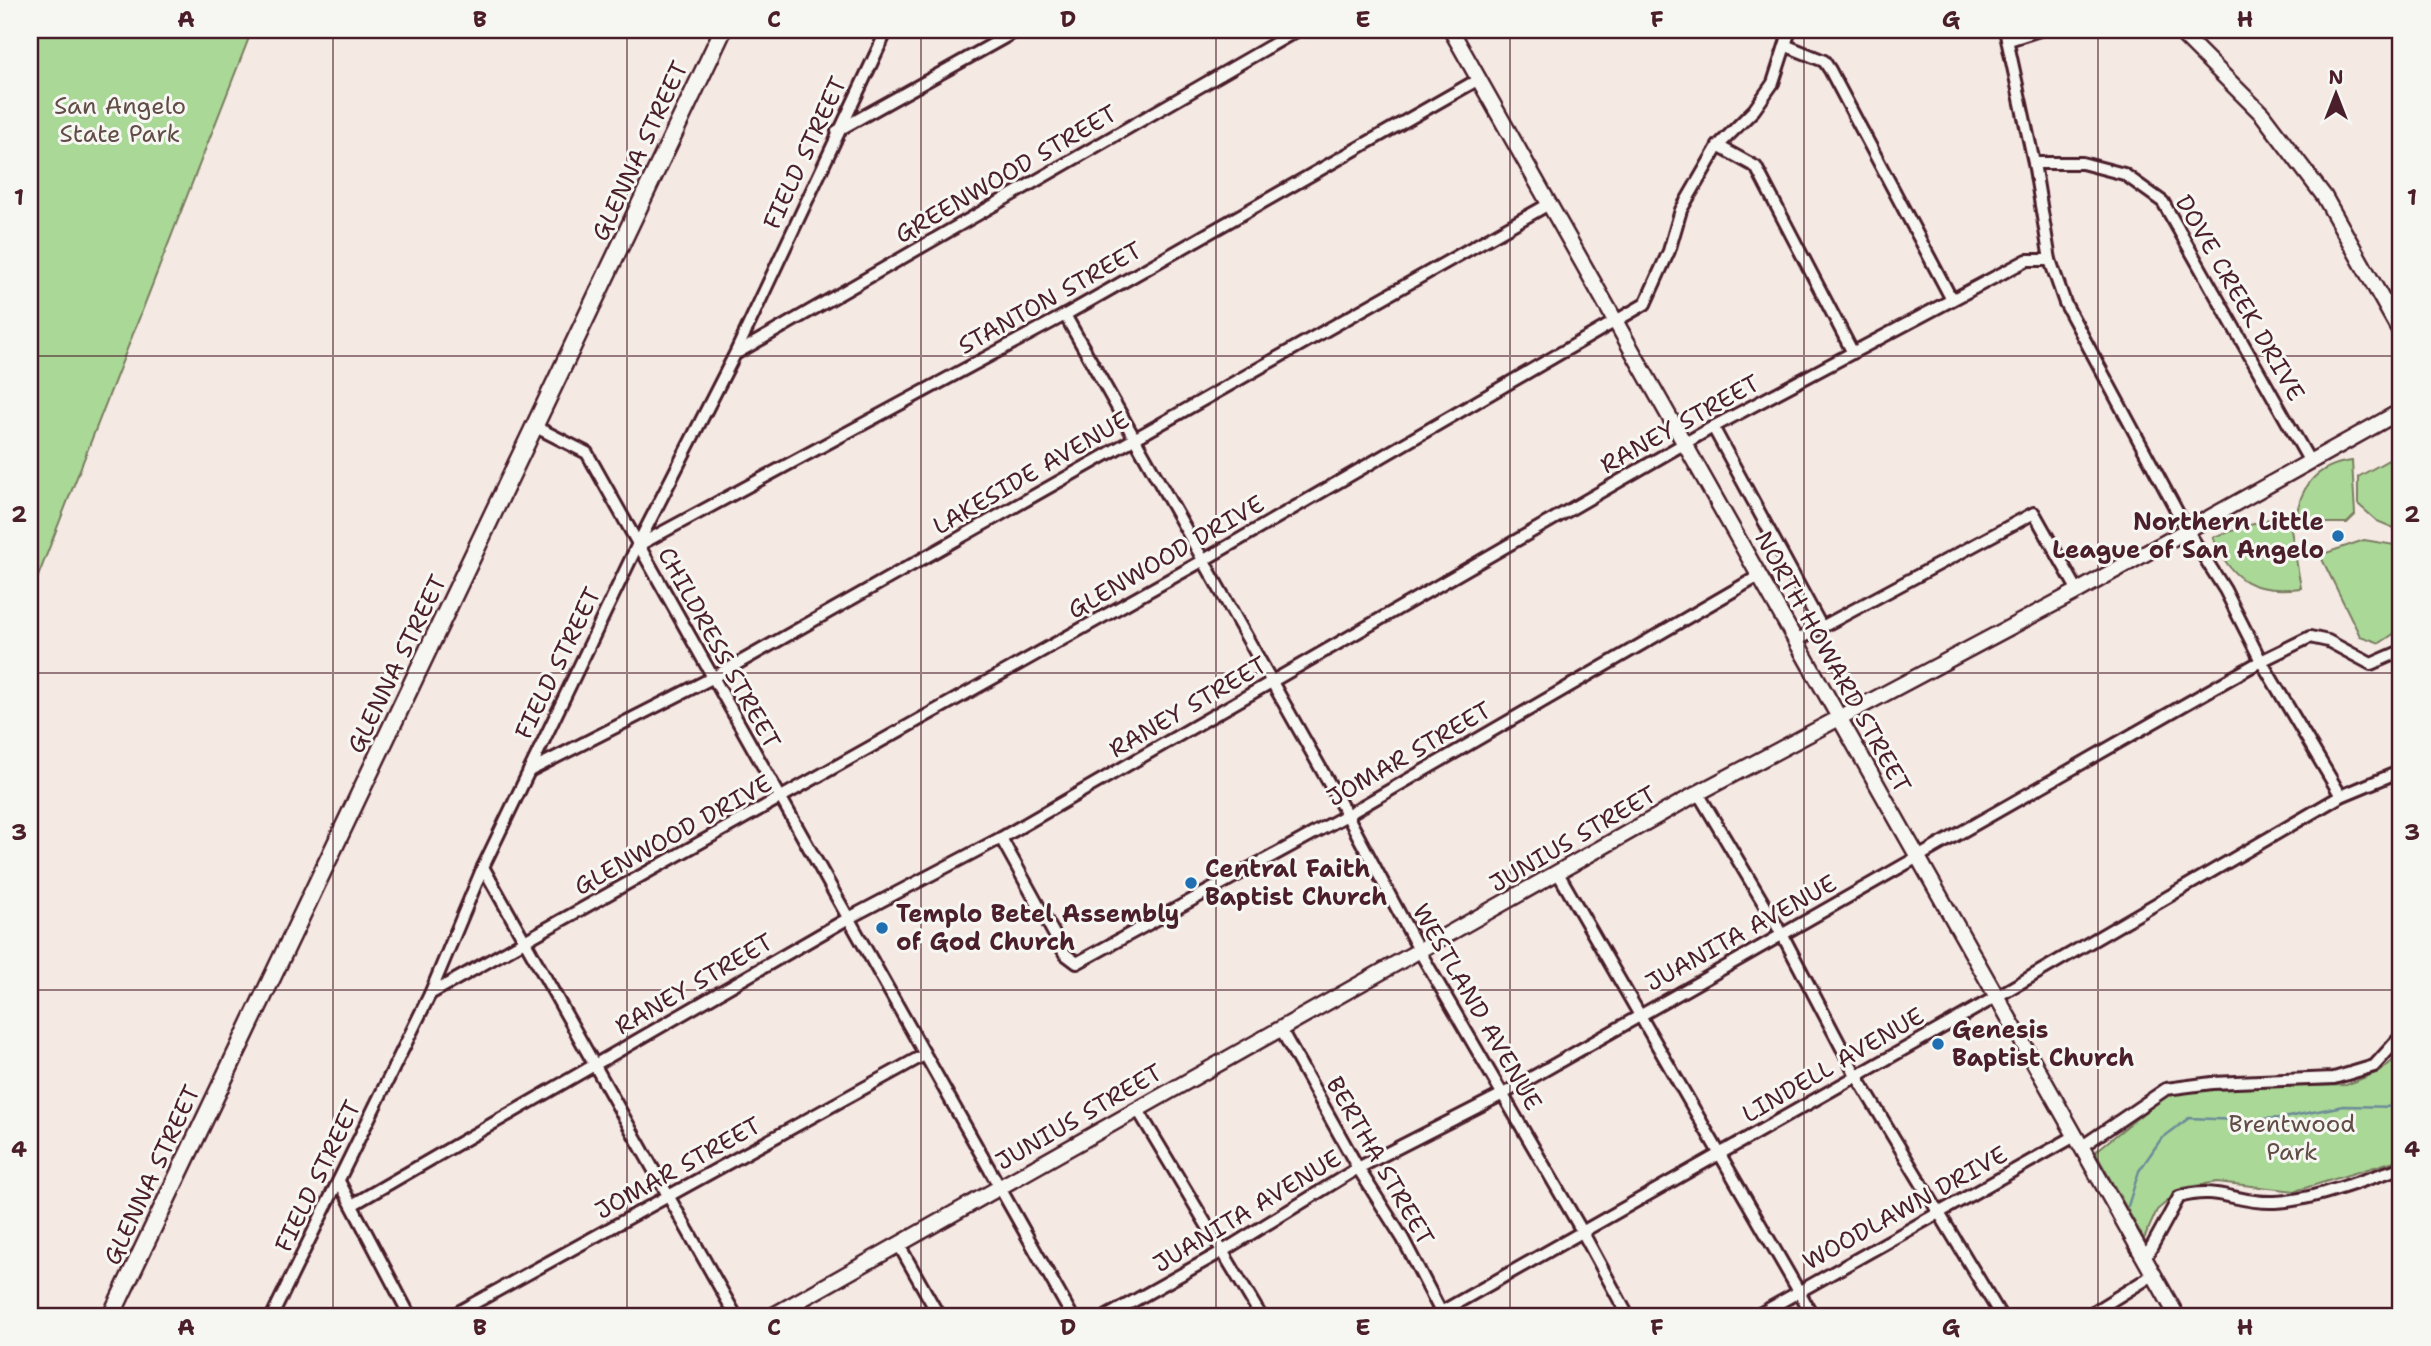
<svg xmlns="http://www.w3.org/2000/svg" width="2431" height="1346" font-family="'Shantell Sans',sans-serif">
	<style>
		.green { fill: #aad897; stroke: #7a7c61; stroke-width: 2 }
		.lines { fill: none; stroke-linecap: round; stroke-linejoin: round }
		.stream { stroke: #6d8c98; stroke-width: 2.5 }
		.minor-casing { stroke: #4a1f2b; stroke-width: 16 }
		.tertiary-casing { stroke: #4a1f2b; stroke-width: 19 }
		.secondary-casing { stroke: #4a1f2b; stroke-width: 21 }
		.minor { stroke: #f6f6f2; stroke-width: 10 }
		.tertiary { stroke: #f6f6f2; stroke-width: 14 }
		.secondary { stroke: #f6f6f2; stroke-width: 16 }
		.grid { fill: none; stroke: #4a1f2b; stroke-width: 2; stroke-opacity: 0.55 }
		.poi-dot { fill: #1f6fb2; stroke: #f6f6f2; stroke-width: 2.5 }
		.labels { text-anchor: middle; stroke-width: 6; stroke-linejoin: round; paint-order: stroke }
		.park-label { font-size: 24px; fill: #624d46; stroke: #f6f6f2 }
		.street-label { font-size: 24px; fill: #4a1f2b; stroke: #f6f6f2 }
		.poi-label { font-size: 24px; font-weight: bold; fill: #4a1f2b; stroke: #f6f6f2; text-anchor: start }
		.neatline { fill: none; stroke: #4a1f2b; stroke-width: 2.5 }
		.grid-label { font-size: 23px; text-anchor: middle; font-weight: bold; fill: #4a1f2b }
	</style>
	<rect width="100%" height="100%" fill="#f4e9e3"/>
	<filter id="ink" filterUnits="userSpaceOnUse"><feTurbulence type="fractalNoise" baseFrequency=".0143" numOctaves="2"/><feDisplacementMap in="SourceGraphic" scale="14" xChannelSelector="R" yChannelSelector="G"/><feConvolveMatrix kernelMatrix="1 2 1 2 8 2 1 2 1" color-interpolation-filters="sRGB"/></filter>
	<g filter="url(#ink)">
		<g class="green">
			<path d="M30,30h222l-222,567z"/>
			<path d="M2401,453v78l-24,-10 -19,-17v-27z"/>
			<path d="M2352,461l3,54 -8,8h-51c2,-35 20,-58 56,-62z"/>
			<path d="M2284,514l5,4 12,70c-47,6 -70,-6 -88,-51z"/>
			<path d="M2364,540l37,6v83l-21,14 -20,-7 -40,-81z"/>
			<path d="M2401,1053v106l-106,32 -78,-9 -34,6 -26,22 -13,29 -49,-87 72,-58 39,-5 140,-4 35,-14z"/>
		</g>
		<g class="lines">
			<path class="stream" d="M2128,1206l11,-35 22,-32 28,-21 49,2 45,-2 60,-12 58,1"/>
			<defs>
				<g id="minor">
					<path d="M2005,30l29,133 16,97 15,43 122,227 38,60 36,71 80,135"/>
					<path d="M2009,40l31,-10"/>
					<path d="M1787,46l37,15 6,9 121,228"/>
					<path d="M837,131l181,-101"/>
					<path d="M1718,146l38,21 97,186"/>
					<path d="M2034,163h48l42,11 39,28 147,260"/>
					<path d="M1065,315l282,500 73,137 162,279 46,85"/>
					<path d="M737,353l561,-323"/>
					<path d="M536,427l51,26 485,863"/>
					<path d="M1713,427l108,199"/>
					<path d="M637,546l428,-231 414,-236"/>
					<path d="M1796,641l238,-128 44,78"/>
					<path d="M529,771l183,-93 837,-474"/>
					<path d="M1698,793l85,143 73,139 145,241"/>
					<path d="M1001,838l64,116 12,9 270,-148 412,-239"/>
					<path d="M483,867l253,449"/>
					<path d="M1558,873l255,443"/>
					<path d="M430,994l774,-434 441,-256 24,-53 12,-41 37,-64 36,-36 19,-27 17,-53"/>
					<path d="M1280,1028l78,140 45,71 40,77"/>
					<path d="M1138,1110l123,206"/>
					<path d="M2081,1147l85,-58 46,-6 122,-5 40,-12 27,-30"/>
					<path d="M340,1183l70,133"/>
					<path d="M352,1205l495,-286 154,-81 712,-411 314,-167h23"/>
					<path d="M899,1245l40,71"/>
					<path d="M2145,1259l34,-62c40,-12 57,7 96,5 37,-1 90,-23 126,-34"/>
					<path d="M272,1316l158,-322 53,-127 154,-321 98,-192 152,-324"/>
					<path d="M451,1316l473,-261"/>
					<path d="M1107,1316l116,-65 135,-83 145,-74 758,-433 49,-24 18,4 43,23 30,-13"/>
					<path d="M1434,1316l562,-319 345,-201 60,-25"/>
					<path d="M1756,1316l319,-180"/>
					<path d="M2087,1316l66,-41"/>
				</g>
				<g id="tertiary">
					<path d="M1451,30l726,1286"/>
					<path d="M2178,30l84,84 62,82 77,137"/>
					<path d="M772,1316l926,-523 380,-202 323,-180"/>
				</g>
				<path id="secondary" d="M111,1316l612,-1286"/>
			</defs>
			<use href="#minor" class="minor-casing"/>
			<use href="#tertiary" class="tertiary-casing"/>
			<use href="#secondary" class="secondary-casing"/>
			<use href="#minor" class="minor"/>
			<use href="#tertiary" class="tertiary"/>
			<use href="#secondary" class="secondary"/>
		</g>
	</g>
	<path class="grid" d="M333,30v1286M627,30v1286M921,30v1286M1216,30v1286M1510,30v1286M1804,30v1286M2098,30v1286M30,356h2371M30,673h2371M30,990h2371"/>
	<g class="poi-dot">
		<circle cx="2338" cy="536" r="7"/>
		<circle cx="1191" cy="883" r="7"/>
		<circle cx="882" cy="928" r="7"/>
		<circle cx="1938" cy="1044" r="7"/>
	</g>
	<g class="labels">
		<g class="park-label">
			<text x="120" y="114">San Angelo<tspan x="120" dy="28">State Park</tspan></text>
			<text x="2292" y="1132">Brentwood<tspan x="2292" dy="28">Park</tspan></text>
		</g>
		<g class="street-label">
			<text transform="translate(640 151) rotate(-65)" y="8">GLENNA STREET</text>
			<text transform="translate(805 153) rotate(-65)" y="8">FIELD STREET</text>
			<text transform="translate(1006 174) rotate(-30)" y="8">GREENWOOD STREET</text>
			<text transform="translate(1050 298) rotate(-29)" y="8">STANTON STREET</text>
			<text transform="translate(2240 298) rotate(60)" y="8">DOVE CREEK DRIVE</text>
			<text transform="translate(1680 424) rotate(-29)" y="8">RANEY STREET</text>
			<text transform="translate(1031 473) rotate(-30)" y="8">LAKESIDE AVENUE</text>
			<text transform="translate(1166 557) rotate(-30)" y="8">GLENWOOD DRIVE</text>
			<text transform="translate(719 648) rotate(61)" y="8">CHILDRESS STREET</text>
			<text transform="translate(1833 662) rotate(61)" y="8">NORTH HOWARD STREET</text>
			<text transform="translate(558 663) rotate(-64)" y="8">FIELD STREET</text>
			<text transform="translate(397 664) rotate(-64)" y="8">GLENNA STREET</text>
			<text transform="translate(1188 707) rotate(-30)" y="8">RANEY STREET</text>
			<text transform="translate(1409 754) rotate(-30)" y="8">JOMAR STREET</text>
			<text transform="translate(673 835) rotate(-29)" y="8">GLENWOOD DRIVE</text>
			<text transform="translate(1573 839) rotate(-30)" y="8">JUNIUS STREET</text>
			<text transform="translate(1741 933) rotate(-29)" y="8">JUANITA AVENUE</text>
			<text transform="translate(694 984) rotate(-30)" y="8">RANEY STREET</text>
			<text transform="translate(1477 1007) rotate(60)" y="8">WESTLAND AVENUE</text>
			<text transform="translate(1833 1065) rotate(-30)" y="8">LINDELL AVENUE</text>
			<text transform="translate(1079 1117) rotate(-30)" y="8">JUNIUS STREET</text>
			<text transform="translate(1380 1161) rotate(60)" y="8">BERTHA STREET</text>
			<text transform="translate(678 1168) rotate(-29)" y="8">JOMAR STREET</text>
			<text transform="translate(152 1175) rotate(-65)" y="8">GLENNA STREET</text>
			<text transform="translate(318 1176) rotate(-64)" y="8">FIELD STREET</text>
			<text transform="translate(1905 1208) rotate(-29)" y="8">WOODLAWN DRIVE</text>
			<text transform="translate(1247 1211) rotate(-31)" y="8">JUANITA AVENUE</text>
		</g>
		<g class="poi-label">
			<text x="2324" y="530" text-anchor="end">Northern Little<tspan x="2324" dy="28">League of San Angelo</tspan></text>
			<text x="1205" y="877">Central Faith<tspan x="1205" dy="28">Baptist Church</tspan></text>
			<text x="896" y="922">Templo Betel Assembly<tspan x="896" dy="28">of God Church</tspan></text>
			<text x="1952" y="1038">Genesis<tspan x="1952" dy="28">Baptist Church</tspan></text>
		</g>
	</g>
	<rect width="2431" height="1346" fill="none" stroke="#f6f6f2" stroke-width="77"/>
	<g transform="translate(2336 94)" stroke="#f6f6f2" stroke-width="5" paint-order="stroke">
	<path d="M0-5L12 26L0 18L-12 26Z" fill="#4a1f2b"/>
	<text y="-10" font-size="19" font-weight="bold" text-anchor="middle" fill="#4a1f2b">N</text>
	</g>
	<rect x="38" y="38" width="2354" height="1270" class="neatline"/>
	<g class="grid-label">
		<text x="186" y="27">A</text>
		<text x="480" y="27">B</text>
		<text x="774" y="27">C</text>
		<text x="1068" y="27">D</text>
		<text x="1363" y="27">E</text>
		<text x="1657" y="27">F</text>
		<text x="1951" y="27">G</text>
		<text x="2245" y="27">H</text>
		<text x="19" y="205">1</text>
		<text x="2412" y="205">1</text>
		<text x="19" y="522">2</text>
		<text x="2412" y="522">2</text>
		<text x="19" y="840">3</text>
		<text x="2412" y="840">3</text>
		<text x="19" y="1157">4</text>
		<text x="2412" y="1157">4</text>
		<text x="186" y="1335">A</text>
		<text x="480" y="1335">B</text>
		<text x="774" y="1335">C</text>
		<text x="1068" y="1335">D</text>
		<text x="1363" y="1335">E</text>
		<text x="1657" y="1335">F</text>
		<text x="1951" y="1335">G</text>
		<text x="2245" y="1335">H</text>
	</g>
</svg>
